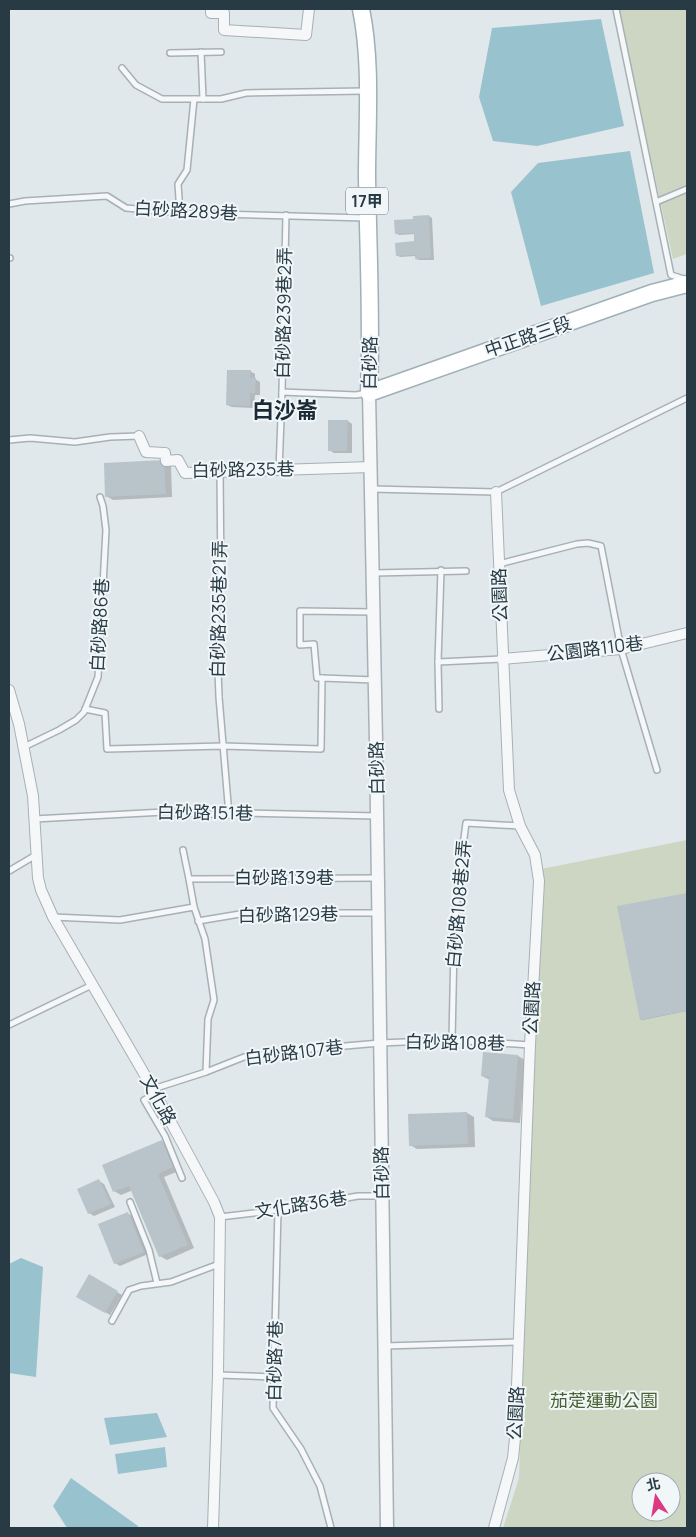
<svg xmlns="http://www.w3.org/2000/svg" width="696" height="1537" font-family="Manrope,'Noto Sans TC',sans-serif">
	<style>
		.green { fill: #cdd6c2; fill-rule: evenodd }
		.water { fill: #99c2cf }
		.shadow { fill: #0003 }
		.building { fill: #b8c3ca }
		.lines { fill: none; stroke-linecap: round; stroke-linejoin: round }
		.service-casing { stroke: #a6b1b6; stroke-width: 8 }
		.minor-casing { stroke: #a6b1b6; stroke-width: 12 }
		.tertiary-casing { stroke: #a6b1b6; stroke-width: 15 }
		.primary-casing { stroke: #9fb0b8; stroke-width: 19 }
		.service { stroke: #f5f7f9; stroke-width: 5 }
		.minor { stroke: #f5f7f9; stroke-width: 10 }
		.tertiary { stroke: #f5f7f9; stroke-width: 12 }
		.primary { stroke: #fff; stroke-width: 16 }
		.labels { text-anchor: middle; stroke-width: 4; stroke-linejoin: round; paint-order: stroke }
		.shield { fill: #f1f6f8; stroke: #64737b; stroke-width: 1 }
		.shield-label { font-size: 16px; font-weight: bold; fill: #283b45 }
		.street-label { font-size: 18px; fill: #283b45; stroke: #f1f6f8 }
		.park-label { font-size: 18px; fill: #4a6233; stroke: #f1f6f8 }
		.district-label { font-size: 22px; font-weight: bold; fill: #1a2b36; stroke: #f1f6f8 }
	</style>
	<rect width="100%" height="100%" fill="#e1e8eb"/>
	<g class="green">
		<path d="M618,9h69v245l-14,5z"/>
		<path d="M687,840v688h-184l16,-50 22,-609zM641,1482h30v30h-30z"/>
	</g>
	<g class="water">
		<path d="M601,19l23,107 -87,20 -44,-5 -14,-44 13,-69z"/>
		<path d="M630,151l24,122 -113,33 -30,-114 27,-29z"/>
		<path d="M21,1258l22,9 -7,110 -27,-4v-109z"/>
		<path d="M157,1413l10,24 -57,8 -6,-27z"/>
		<path d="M165,1447l2,20 -49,7 -3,-20z"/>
		<path d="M71,1478l67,48v2h-71l-14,-22z"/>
	</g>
	<g class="shadow">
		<path d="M429,216l3,2 2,42h-15l-3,-1v-3l-16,1 -3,-2 18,-12v-9l-16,1 -3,-2 18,-13z"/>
		<path d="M250,371l5,3v5l5,3v13h-5l-1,13 -22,-1 -5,-2z"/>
		<path d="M348,421l4,3v29h-18l-5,-3z"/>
		<path d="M105,464l66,1 1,32 -59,3 -7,-4z"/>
		<path d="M687,894v117l-45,9 -23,-113z"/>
		<path d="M484,1054l34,2 7,4 -5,63 -27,-2 -6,-4 3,-37 -8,-4z"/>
		<path d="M467,1113l7,4 1,30 -58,2 -7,-4 -1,-30z"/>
		<path d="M162,1142l7,4 10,25 -15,6 30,71 -27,12 -7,-4 -27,-66 -12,5 -7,-4z"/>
		<path d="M99,1181l5,3 11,23 -21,9 -5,-3z"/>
		<path d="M128,1214l5,2 15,38 -28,12 -5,-3z"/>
		<path d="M89,1276l33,19 -12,20 -32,-19z"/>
	</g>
	<g class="building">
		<path d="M429,215l2,43 -16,1v-4l-19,1 -1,-13 19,-2v-8l-19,1 -1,-14 19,-1v-3z"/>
		<path d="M227,370h24l-1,8h6l-1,15h-5v13l-24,-1z"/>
		<path d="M328,420h20l-1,31h-19z"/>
		<path d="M164,460l2,34 -61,3 -1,-34z"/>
		<path d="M687,893v118l-47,9 -23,-114z"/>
		<path d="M483,1052l35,3 -5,64 -28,-2 4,-40 -8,-1z"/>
		<path d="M467,1112l1,32 -59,2 -1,-32z"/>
		<path d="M162,1140l11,27 -15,7 30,71 -29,12 -30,-71 -16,6 -11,-27z"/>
		<path d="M99,1179l12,25 -23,10 -11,-25z"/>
		<path d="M128,1212l16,40 -30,12 -16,-40z"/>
		<path d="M89,1274l29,17 -13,22 -29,-16z"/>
	</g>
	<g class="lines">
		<defs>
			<g id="service">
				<path d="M616,9l55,266 13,4"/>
				<path d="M201,52l2,47"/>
				<path d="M170,53l51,-1"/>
				<path d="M122,68l14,17 26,14h59l25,-6 119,-2"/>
				<path d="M656,202l31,-13"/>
				<path d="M9,204l16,-3 82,-5 19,12 22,2 32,3 186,5"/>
				<path d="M180,213l-2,-29 9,-14 7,-71"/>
				<path d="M9,258h1"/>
				<path d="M282,392l74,3 11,-2"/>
				<path d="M9,440l21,-2 45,4 35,-5 29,-1"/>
				<path d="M279,470l3,-78 4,-177"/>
				<path d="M220,472l1,111 -5,36 3,78 10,118"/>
				<path d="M372,489l124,3 191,-94"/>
				<path d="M499,564l78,-20 11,-1 13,3 20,103 36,121"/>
				<path d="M373,573l93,-2"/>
				<path d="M438,662l64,-3"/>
				<path d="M322,678h-5l-3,-34 -14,1v-34l73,1"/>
				<path d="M85,709l20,4 2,36 116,-3 98,3 1,-71 52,2"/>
				<path d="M439,709l-1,-47 3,-92"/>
				<path d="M24,747l35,-17 17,-10 8,-8 14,-35 8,-147 -3,-24 -3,-9"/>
				<path d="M34,819l130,-7 65,3 14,-2 134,3"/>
				<path d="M183,850l6,29 5,28 11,32 9,61 -6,19 -2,53"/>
				<path d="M9,871l27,-16"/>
				<path d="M189,879l187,-1"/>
				<path d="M53,917l67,3 74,-13"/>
				<path d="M198,921l42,-7 35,-1h103"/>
				<path d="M9,1025l83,-40"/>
				<path d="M452,1040l2,-94 4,-62 8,-61 54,3"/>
				<path d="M153,1089l53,-17 38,-15 43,-6 93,-8 72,-3 78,5"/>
				<path d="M155,1094l-11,6 21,36 17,42"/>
				<path d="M130,1202l19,48 8,33"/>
				<path d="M278,1210l-5,198 28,41 19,37 11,42"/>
				<path d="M220,1217l58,-7 80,-14h25"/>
				<path d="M112,1321l17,-31 12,-4 30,-4 48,-18"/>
				<path d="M385,1346l134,-4"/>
				<path d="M218,1375l56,2"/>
			</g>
			<g id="minor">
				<path d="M211,9v4h13v17l82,5 3,-26"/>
				<path d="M139,436l7,16 19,1 1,8 12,-1 7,13 186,-6"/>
				<path d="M502,659l119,-10 66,-16"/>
				<path d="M9,690l10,34 14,72 5,82 3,12 12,27 100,172 61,113 6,15 -2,158 -5,153"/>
				<path d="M494,1528l19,-70 2,-20 15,-393 9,-164 -4,-26 -15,-29 -11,-36 -13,-298"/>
			</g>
			<path id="tertiary" d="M369,393l7,349 11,786"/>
			<path id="primary" d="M361,9c11,54 6,112 6,167 1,72 5,145 2,217l283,-100 35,-9"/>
		</defs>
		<use href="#service" class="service-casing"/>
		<use href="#minor" class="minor-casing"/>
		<use href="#tertiary" class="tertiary-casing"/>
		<use href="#primary" class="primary-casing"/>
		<use href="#service" class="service"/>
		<use href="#minor" class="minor"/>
		<use href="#tertiary" class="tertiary"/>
		<use href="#primary" class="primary"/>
	</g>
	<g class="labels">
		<rect class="shield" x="346" y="187.5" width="42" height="27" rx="4"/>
		<g class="shield-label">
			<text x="367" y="207">17甲</text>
		</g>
		<g class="street-label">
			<text transform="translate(186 211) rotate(3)" y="6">白砂路289巷</text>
			<text transform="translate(284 313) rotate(-89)" y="6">白砂路239巷2弄</text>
			<text transform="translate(528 337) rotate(-19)" y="6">中正路三段</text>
			<text transform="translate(370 363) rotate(-89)" y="6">白砂路</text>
			<text transform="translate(243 470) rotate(-1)" y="6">白砂路235巷</text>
			<text transform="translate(500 595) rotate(-92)" y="6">公園路</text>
			<text transform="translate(219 609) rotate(-89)" y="6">白砂路235巷21弄</text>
			<text transform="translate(100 625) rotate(-87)" y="6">白砂路86巷</text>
			<text transform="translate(595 649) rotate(-7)" y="6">公園路110巷</text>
			<text transform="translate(377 768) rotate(-91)" y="6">白砂路</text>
			<text transform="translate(205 813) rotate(1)" y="6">白砂路151巷</text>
			<text x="284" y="884">白砂路139巷</text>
			<text transform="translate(459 904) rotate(-85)" y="6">白砂路108巷2弄</text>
			<text transform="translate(288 915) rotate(-1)" y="6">白砂路129巷</text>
			<text transform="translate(532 1008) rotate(-87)" y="6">公園路</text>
			<text transform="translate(455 1043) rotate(1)" y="6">白砂路108巷</text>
			<text transform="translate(294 1053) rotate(-7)" y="6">白砂路107巷</text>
			<text transform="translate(158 1100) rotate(61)" y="6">文化路</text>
			<text transform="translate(382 1173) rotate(-91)" y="6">白砂路</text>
			<text transform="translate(301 1205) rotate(-9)" y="6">文化路36巷</text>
			<text transform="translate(275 1361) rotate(-89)" y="6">白砂路7巷</text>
			<text transform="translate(516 1413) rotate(-87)" y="6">公園路</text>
		</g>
		<g class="park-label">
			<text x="604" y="1407">茄萣運動公園</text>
		</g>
		<g class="district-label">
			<text x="285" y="418">白沙崙</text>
		</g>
	</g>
	<rect width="696" height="1537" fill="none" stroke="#283b45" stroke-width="20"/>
	<g transform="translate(656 1497) rotate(348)"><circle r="24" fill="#f1f6f8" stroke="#a1abb0"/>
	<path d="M0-4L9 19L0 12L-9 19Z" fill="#dc3b81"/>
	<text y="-8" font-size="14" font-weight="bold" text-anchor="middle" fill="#283b45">北</text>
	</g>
</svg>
